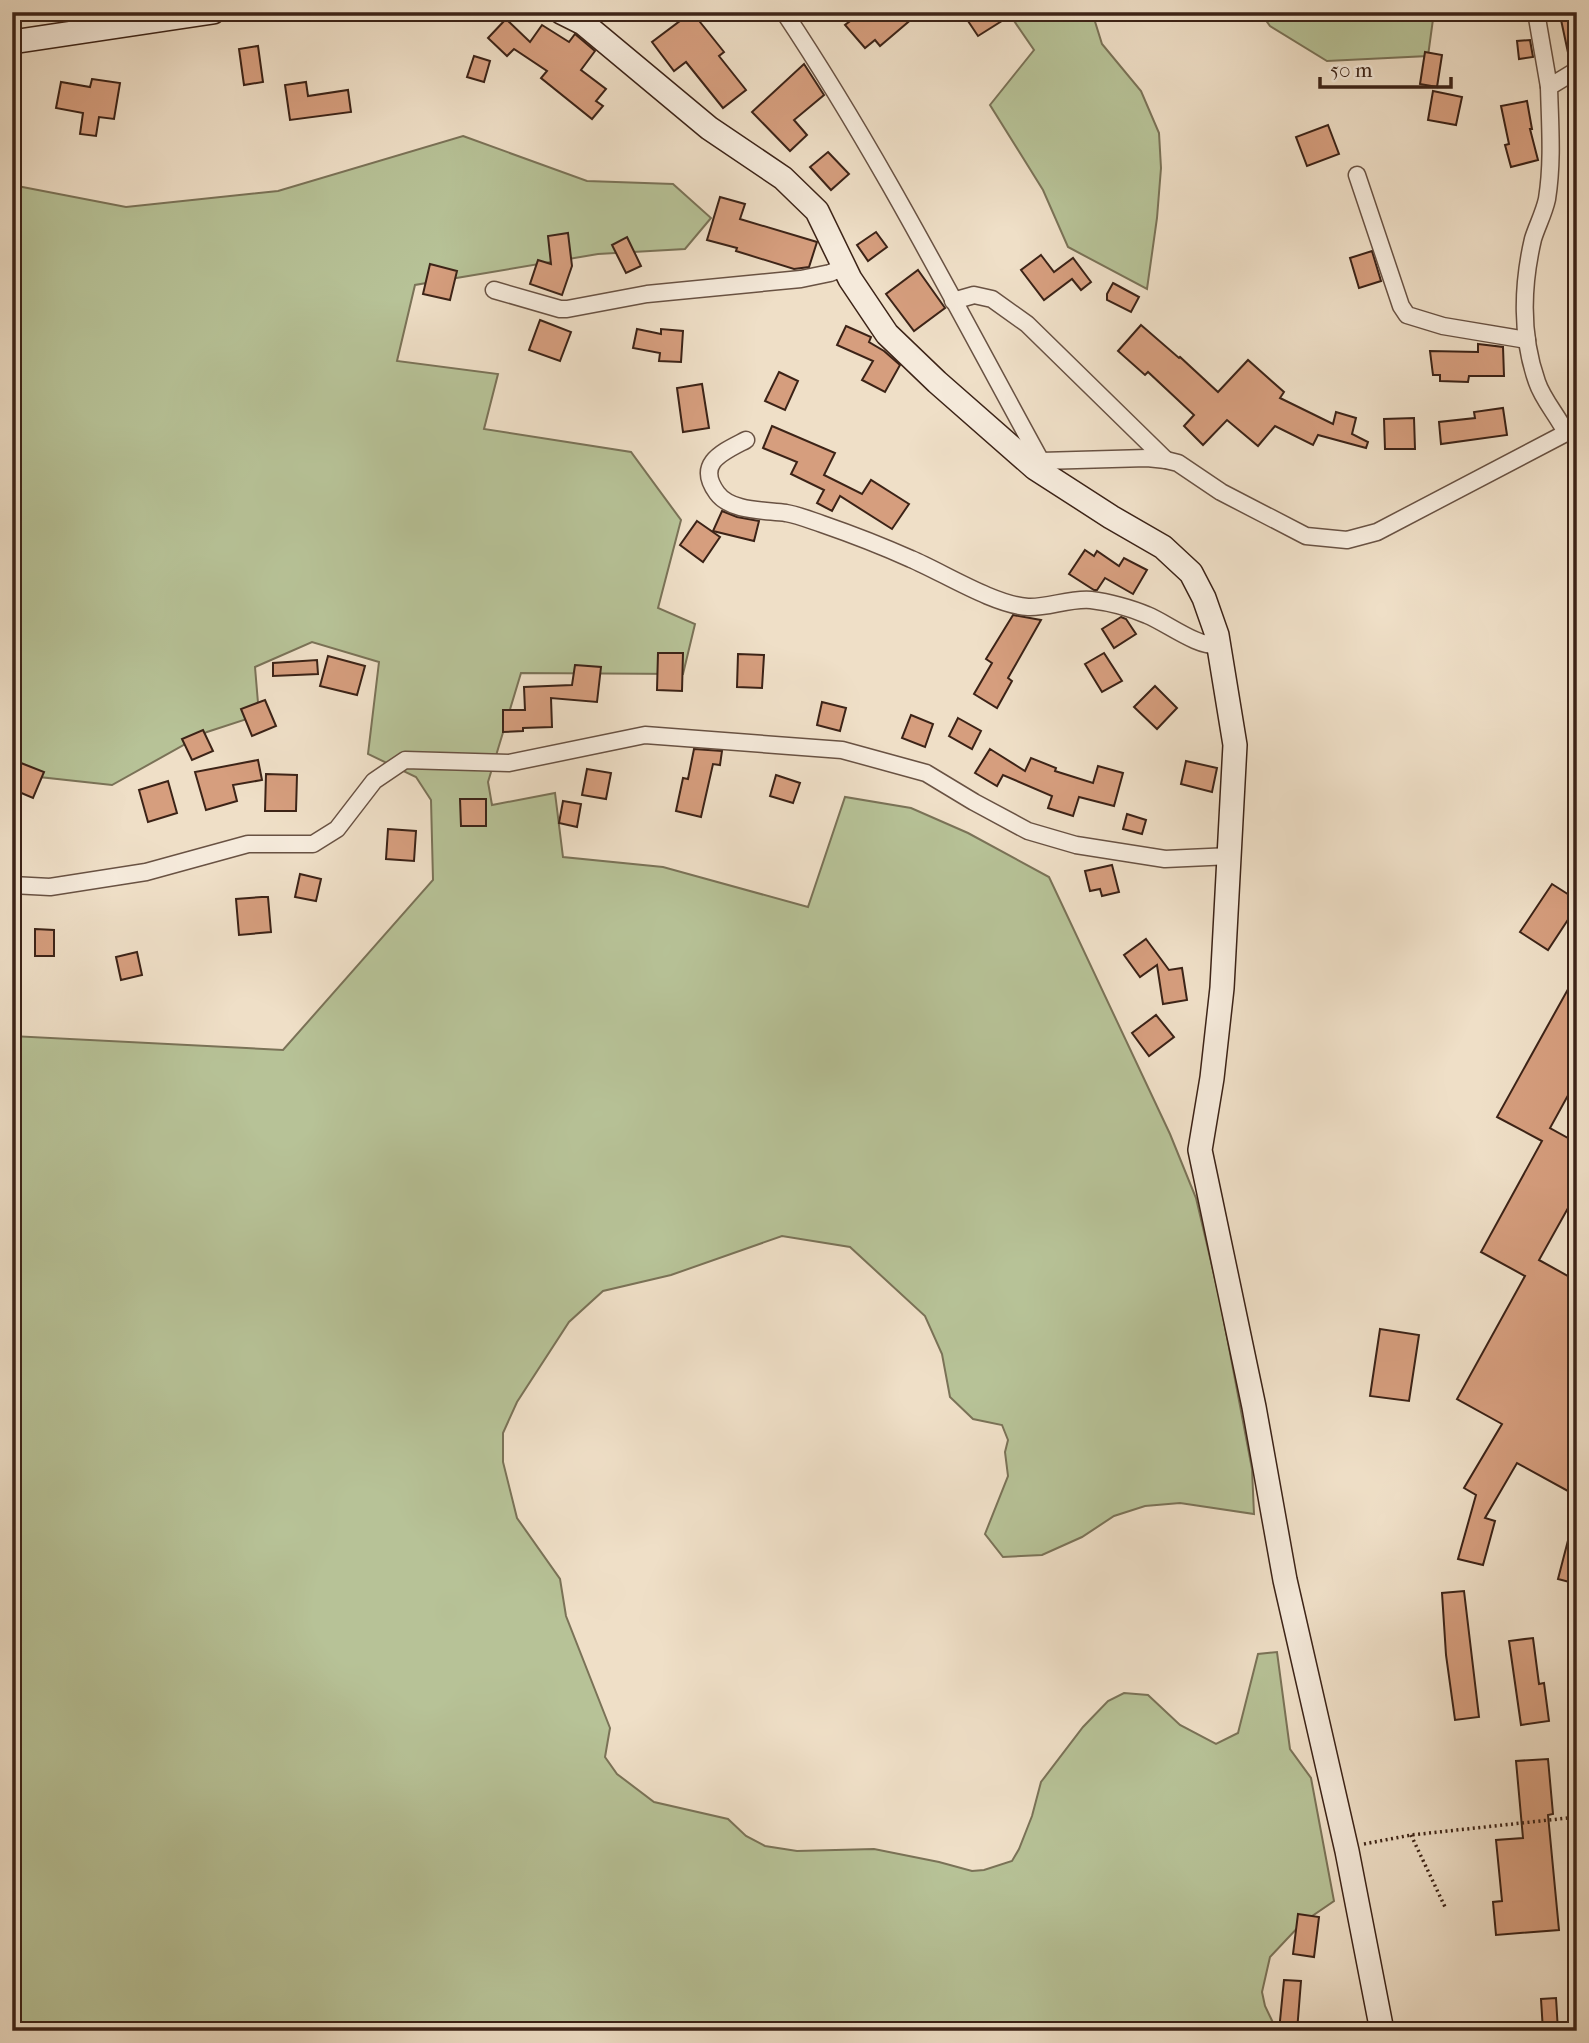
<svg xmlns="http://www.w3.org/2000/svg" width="1589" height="2043" font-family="'IM FELL French Canon',serif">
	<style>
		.green { fill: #b7c297; stroke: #7a7257; stroke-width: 2 }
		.building { fill: #d69e7e; stroke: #3c2317; stroke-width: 2 }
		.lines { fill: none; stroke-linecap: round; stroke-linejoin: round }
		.street-casing { stroke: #695243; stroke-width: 19 }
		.secondary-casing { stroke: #3c2317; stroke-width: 26 }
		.path { stroke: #3c2317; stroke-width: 3.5; stroke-dasharray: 2 3.5; stroke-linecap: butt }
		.street { stroke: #f5eadb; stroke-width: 16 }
		.secondary { stroke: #f5eadb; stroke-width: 23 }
	</style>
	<rect width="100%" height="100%" fill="#efdfc7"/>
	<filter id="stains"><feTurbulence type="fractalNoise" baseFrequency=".00286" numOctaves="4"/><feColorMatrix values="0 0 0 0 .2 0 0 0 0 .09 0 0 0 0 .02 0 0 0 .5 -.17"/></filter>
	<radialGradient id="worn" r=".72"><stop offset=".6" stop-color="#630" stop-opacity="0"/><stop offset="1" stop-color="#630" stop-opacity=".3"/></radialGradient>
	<g class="green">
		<path d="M1008,12h84l10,32 39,47 18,42 2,35 -4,50 -10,71 -79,-42 -25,-57 -53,-85 44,-55z"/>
		<path d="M1260,12h174l-6,44 -101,5 -57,-35z"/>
		<path d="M463,136l124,45 86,3 38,34 -26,31 -87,5 -183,31 -18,76 101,13 -14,55 147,23 50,68 -23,88 37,16 -12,50 -162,-1 -33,109 4,23 63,-12 8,64 100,10 145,40 37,-110 66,11 57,25 81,44 121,257 26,64 24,102 32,169 2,45 -74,-11 -35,3 -31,10 -32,21 -40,18 -39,2 -18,-23 23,-58 -3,-24 3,-12 -6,-15 -29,-6 -23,-22 -8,-43 -17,-38 -75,-69 -68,-11 -111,39 -68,16 -34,31 -52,80 -14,31v29l14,56 43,61 6,37 44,112 -5,29 12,17 37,28 74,17 18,17 19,10 32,5 77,-2 65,13 33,9 12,-1 28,-9 7,-12 13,-33 9,-34 42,-55 25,-26 16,-8 24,2 32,30 36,19 22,-11 20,-79 19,-2 13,97 21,29 23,123 -32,22 -32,34 -8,35 3,14 12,25h-1265v-995l271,14 150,-170 -2,-80 -15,-23 -48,-23 11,-92 -67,-20 -57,25 4,48 -52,17 -95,53 -100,-11v-589l114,22 152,-16z"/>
	</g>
	<g class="building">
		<path d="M692,12l32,40 -5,4 27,34 -23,18 -37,-46 -12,9 -22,-29z"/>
		<path d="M849,12h71l-40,34 -5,-6 -10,8 -20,-23 9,-7z"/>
		<path d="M962,12h54l-38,24z"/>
		<path d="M1577,12v48l-7,2 -10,-47z"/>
		<path d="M506,19l24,23 12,-17 27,17 6,-8 20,17 -14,19 25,19 -10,12 7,5 -11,13 -51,-41 6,-7 -33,-22 -7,7 -19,-18z"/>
		<path d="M1530,40l3,17 -14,2 -2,-18z"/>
		<path d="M258,46l5,36 -19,3 -5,-36z"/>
		<path d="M1425,52l17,3 -5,32 -17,-3z"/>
		<path d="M474,56l16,5 -6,21 -17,-5z"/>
		<path d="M804,64l20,31 -30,25 13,15 -17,16 -38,-39z"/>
		<path d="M92,79l28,4 -6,36 -15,-2 -3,19 -16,-2 3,-21 -27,-5 5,-26 29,5z"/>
		<path d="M306,82l2,14 40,-6 3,22 -61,8 -5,-35z"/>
		<path d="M1433,91l29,6 -6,28 -28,-5z"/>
		<path d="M1527,101l5,28h-2l8,31 -27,7 -6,-22 4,-1 -8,-38z"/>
		<path d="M1328,125l11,29 -32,12 -11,-29z"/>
		<path d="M828,152l21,22 -18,16 -21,-23z"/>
		<path d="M720,197l25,7 -5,15 77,23 -8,25 -15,2 -58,-18 1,-3 -30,-8z"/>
		<path d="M876,232l11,15 -19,14 -11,-16z"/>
		<path d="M568,233l4,33 -10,29 -32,-11 8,-24 13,4 -3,-28z"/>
		<path d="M627,237l14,29 -15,7 -14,-28z"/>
		<path d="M1372,251l9,30 -22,7 -9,-30z"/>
		<path d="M1041,255l13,17 19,-14 18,24 -10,8 -9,-11 -28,21 -23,-30z"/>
		<path d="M430,264l27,7 -7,29 -27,-6z"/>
		<path d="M918,270l27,38 -31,23 -28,-37z"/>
		<path d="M1113,283l26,14 -8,15 -24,-12v-6z"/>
		<path d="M540,320l31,12 -11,29 -31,-11z"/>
		<path d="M1141,325l38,33 1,-1 38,35 30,-32 36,32 -4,6 53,26 3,-12 20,6 -4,16 16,8 -2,6 -48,-13 -5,10 -38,-19 -17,20 -31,-26 -24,25 -19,-19 10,-11 -46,-43 -3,3 -27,-24z"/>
		<path d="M846,326l25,11 -2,5 15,9 16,14 -15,27 -23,-12 11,-19 -36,-16z"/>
		<path d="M637,329l24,5v-5l22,2 -2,31 -22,-1 1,-8 -27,-5z"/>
		<path d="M1478,344l25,3 1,29h-35l-1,6 -28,-1v-6h-7l-3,-24 48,1z"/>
		<path d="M779,372l19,9 -13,29 -20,-9z"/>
		<path d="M702,384l7,44 -26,4 -6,-44z"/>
		<path d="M1503,408l4,27 -66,9 -2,-22 36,-4 -1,-6z"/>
		<path d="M1414,418l1,31h-30l-1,-30z"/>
		<path d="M772,426l63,27 -11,22 38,19 9,-14 38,24 -17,25 -52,-33 -8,15 -15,-8 7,-13 -33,-16 6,-12 -34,-14z"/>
		<path d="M722,511l15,6 22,4 -5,20 -41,-10z"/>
		<path d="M697,521l23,16 -17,25 -23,-17z"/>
		<path d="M1085,550l9,6 3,-5 22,15 5,-8 23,12 -14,24 -28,-16 -8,12h-3l-25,-16z"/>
		<path d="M1013,615l28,5 -33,58 4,3 -15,27 -23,-14 18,-31 -6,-4z"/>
		<path d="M1121,617l5,2 10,15 -22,14 -12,-19z"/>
		<path d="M658,653h25l-1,38 -25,-1z"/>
		<path d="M1104,653l18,28 -20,11 -17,-28z"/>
		<path d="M738,654l26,1 -2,33 -25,-1z"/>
		<path d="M328,656l37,10 -8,29 -37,-9z"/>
		<path d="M317,660l1,14 -45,2v-13z"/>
		<path d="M575,665l26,2 -4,35 -46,-4 1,29 -29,1v3l-20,1v-22h22l-1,-23 48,-2z"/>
		<path d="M1155,686l22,22 -20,21 -23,-22z"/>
		<path d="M265,700l11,26 -24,10 -11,-27z"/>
		<path d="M822,702l24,6 -6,23 -23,-6z"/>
		<path d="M911,715l22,9 -8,23 -23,-9z"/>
		<path d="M958,718l23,13 -9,18 -23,-13z"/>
		<path d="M203,730l10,21 -21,9 -10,-21z"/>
		<path d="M694,749l28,2 -2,14 -7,-1 -12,53 -25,-6 7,-33 5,1z"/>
		<path d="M990,749l35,22 6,-13 25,10 -1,3 38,12 5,-17 25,7 -9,33 -35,-9 -6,19 -25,-8 4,-12 -49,-21 -6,11 -22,-13z"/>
		<path d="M258,760l4,20 -29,5 4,16 -31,9 -11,-38z"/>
		<path d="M1186,761l31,7 -5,24 -31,-8z"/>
		<path d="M21,763l23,9 -11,26 -21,-9v-6z"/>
		<path d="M587,769l24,4 -5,26 -24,-4z"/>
		<path d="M266,774l31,1 -1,36h-31z"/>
		<path d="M776,775l24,8 -7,20 -23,-7z"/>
		<path d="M168,781l9,32 -29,9 -9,-32z"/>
		<path d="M460,799h26v27h-25z"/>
		<path d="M563,801l18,3 -4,23 -18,-4z"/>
		<path d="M1127,814l19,6 -4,14 -19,-5z"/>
		<path d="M388,829l28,2 -2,30 -28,-2z"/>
		<path d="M1112,865l7,27 -17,4 -2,-7 -10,2 -5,-20z"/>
		<path d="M300,874l21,5 -5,22 -21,-4z"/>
		<path d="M1552,884l25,16v6l-29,44 -28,-18z"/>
		<path d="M262,897h6l3,35 -32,3 -3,-36z"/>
		<path d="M35,929l19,1v26h-19z"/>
		<path d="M1146,939l23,31 13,-2 5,32 -24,4 -6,-39 -17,12 -16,-22z"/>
		<path d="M137,952l5,23 -21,5 -5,-23z"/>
		<path d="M1577,973v106l-27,49 27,15v49l-38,68 38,21v215l-60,-33 -32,55 10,3 -12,44 -25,-6 18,-64 -12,-7 38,-64 -45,-25 68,-123 -44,-24 61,-111 -45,-24z"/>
		<path d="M1156,1015l18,22 -25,19 -17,-23z"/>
		<path d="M1380,1329l39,6 -10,66 -39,-5z"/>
		<path d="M1572,1525l5,1v58l-19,-5z"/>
		<path d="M1464,1591l15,126 -24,3 -9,-65 -4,-62z"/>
		<path d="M1533,1638l6,46 5,-1 5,38 -28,4 -12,-84z"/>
		<path d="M1548,1759l5,55 -5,1 11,115 -63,5 -3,-33 9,-1 -6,-61 27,-2 -7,-77z"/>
		<path d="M1298,1914l21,3 -5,40 -21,-3z"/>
		<path d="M1284,1980l17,1 -4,50h-18z"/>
		<path d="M1556,1998l2,33h-15l-2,-32z"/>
	</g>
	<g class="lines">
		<defs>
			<g id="street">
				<path d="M784,12c96,144 174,298 257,449"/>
				<path d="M1536,12l13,75"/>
				<path d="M1357,175l44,131 6,9 36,11 84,14"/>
				<path d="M494,290l66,19h7l80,-15 154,-15 29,-6 15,-6"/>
				<path d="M953,301l21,-6 18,4 35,25 139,136"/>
				<path d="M1566,433c-8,-17 -23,-33 -29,-51 -16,-45 -15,-96 -4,-143 4,-13 11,-26 14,-40 6,-38 3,-74 2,-112l28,-17"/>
				<path d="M746,440c-23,12 -51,23 -29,53 14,19 48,17 69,20 12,2 24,7 36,11 29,10 60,22 89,35 31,13 83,46 117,48 20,1 42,-9 63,-7 17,2 40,8 56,15 20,8 51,33 72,30"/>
				<path d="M1035,468l6,-7 106,-3 19,2 12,3 43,29 85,44 41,4 30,-8 189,-99 11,-3"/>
				<path d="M12,885l38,2 96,-15 102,-28h65l24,-15 37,-48 31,-21 104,3 136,-28 197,15 84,23 48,29 54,29 48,14 89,14 66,-3"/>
			</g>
			<g id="secondary">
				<path d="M561,12l22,11 126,105 74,50 34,33 33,68 37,55 50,48 98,86 76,49 52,30 28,26 13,25 13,37 18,110 -13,243 -10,90 -12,72 54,257 31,173 62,271 35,180"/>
				<path d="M12,42l201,-30"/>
			</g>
		</defs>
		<use href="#street" class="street-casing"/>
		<use href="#secondary" class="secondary-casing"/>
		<g class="path">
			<path d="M1411,1835l35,74"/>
			<path d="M1364,1844l47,-9 166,-18"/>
		</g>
		<use href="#street" class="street"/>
		<use href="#secondary" class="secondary"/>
	</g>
	<rect width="1589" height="2043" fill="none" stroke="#efdfc7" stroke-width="42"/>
	<rect x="14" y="14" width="1561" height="2015" fill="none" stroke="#3c2317" stroke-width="3.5"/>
	<rect x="21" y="21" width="1547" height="2001" fill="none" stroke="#3c2317" stroke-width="2"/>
	<path d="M1320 77v10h131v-10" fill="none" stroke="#3c2317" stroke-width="3.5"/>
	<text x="1330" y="77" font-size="21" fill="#3c2317" stroke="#f5eadb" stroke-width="5" paint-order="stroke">50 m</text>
	<rect width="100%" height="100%" filter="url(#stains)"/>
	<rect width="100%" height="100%" fill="url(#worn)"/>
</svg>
